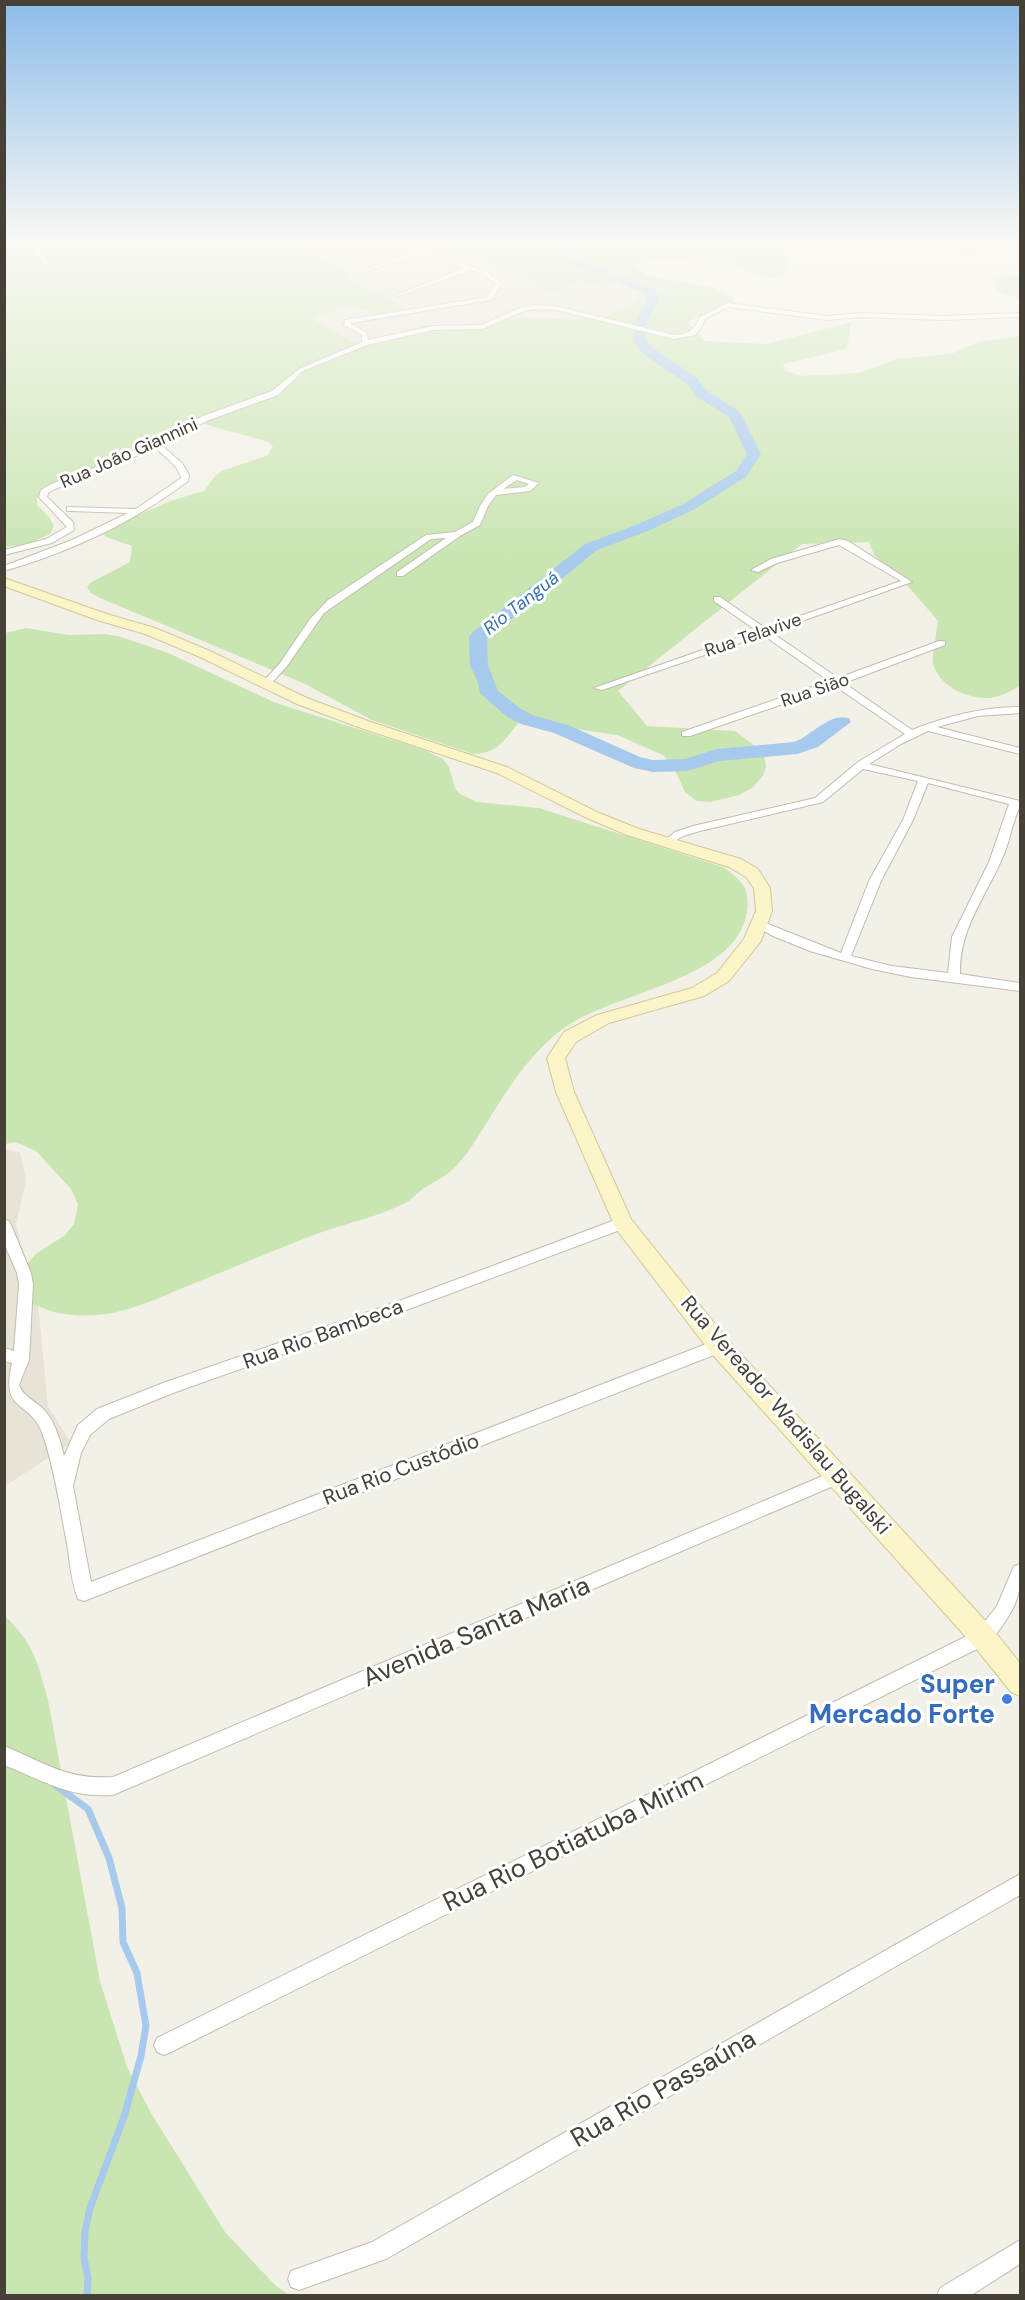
<svg xmlns="http://www.w3.org/2000/svg" width="1025" height="2300" font-family="'DM Sans',sans-serif">
	<style>
		.residential { fill: #e7e3d6 }
		.green { fill: #c9e5b2 }
		.lines { fill: none; stroke-linecap: round; stroke-linejoin: round }
		.stream { stroke: #a6c9ed; stroke-width: 7 }
		.river { fill: #a6c9ed; fill-rule: evenodd }
		.minor-casing { stroke: #c1bcad; stroke-width: 2 }
		.secondary-casing { stroke: #d1c799; stroke-width: 2 }
		.minor { fill: #fff; fill-rule: evenodd }
		.secondary { fill: #fcf5c8; fill-rule: evenodd }
		.shop-dot { fill: #3f7fe0; stroke: #fff; stroke-width: 2 }
		.labels { text-anchor: middle; stroke-width: 6; stroke-linejoin: round; paint-order: stroke }
		.far-street-label { font-size: 18px; fill: #464137; stroke: #fff }
		.far-water-label { font-size: 18px; font-style: italic; fill: #346ead; stroke: #fff }
		.street-label { font-size: 21px; fill: #464137; stroke: #fff }
		.near-street-label { font-size: 26px; fill: #464137; stroke: #fff }
		.near-shop-label { font-size: 26px; font-weight: bold; fill: #366cbe; stroke: #fff; text-anchor: end }
	</style>
	<rect width="100%" height="100%" fill="#f3f1e7"/>
	<g class="residential">
		<path d="M281,242h149l100,35 17,14 19,-1 12,-10 24,6h9l8,-6 13,2 7,18 -28,15 -22,4 -74,-1 -160,26 -43,-25 33,-13 22,6 -11,-27 -24,-21z"/>
		<path d="M5,1149l15,3 6,28 -10,46 21,69 11,111 23,37 -66,43z"/>
	</g>
	<g class="green">
		<path d="M5,242h276l51,22 11,6 7,12 42,17 10,7 -5,6 -19,2 -33,-8 -32,13 42,25 73,-15 87,-11 74,1 22,-4 28,-15 -7,-18c-13,-2 -13,1 -24,4 -9,1 -21,-4 -30,-6l-15,11h-16l-18,-14 -99,-35h418l-2,7 -7,2 -41,-5 -16,2 7,23 -8,6 -7,1 -15,-3 -27,-12 -73,-3 -25,4 12,11 67,13 20,9 1,4 -3,3 -44,18 18,19 61,3 86,-22 -5,24 -4,4 -60,14 2,7 18,5 56,-3 38,-14 54,-5 27,-12 42,-6v350c-9,5 -19,11 -30,12 -23,1 -51,-11 -57,-35 -1,-6 4,-32 5,-42l-38,-44 -26,-22 -5,-13 -67,2 -184,147 29,35 88,5 21,16 9,12 1,8 -3,9 -11,12 -13,7 -28,7 -15,-1 -11,-9 -12,-26 -10,-11 -46,-20 -97,-14c-15,18 -22,33 -47,33l-101,-34 -69,-37 -203,-85 -9,-5 -4,-6 3,-4 40,-21 2,-16 -28,-10 2,-6 64,-29 34,-10 11,-15 7,-5 46,-16 5,-8 -5,-5 -71,-20 -83,41 -72,30 -5,5v7l12,12 5,9 -4,8 -22,10 -23,3z"/>
		<path d="M943,242h77v12c-19,-1 -66,4 -77,-12z"/>
		<path d="M1020,275v24l-22,-8 -4,-13z"/>
		<path d="M26,628l42,7 36,-1 14,2 50,17 108,50 148,47 19,9 6,8 6,21 5,6 17,8 62,6 184,59c19,14 27,20 24,44 -9,71 -139,81 -187,120 -32,25 -53,59 -74,93 -10,15 -19,32 -33,45 -10,10 -23,14 -34,23 -5,4 -9,9 -14,11 -27,14 -55,19 -83,29 -46,17 -91,37 -137,55 -24,10 -52,23 -78,27 -29,3 -50,2 -76,-11l-6,-37 12,-13 27,-17 10,-12 4,-20 -7,-15 -35,-38 -20,-9 -11,2v-511z"/>
		<path d="M4,1615c30,29 33,45 44,85l52,281 27,86 24,46 74,119 51,54 13,9h-284z"/>
	</g>
	<g class="lines">
		<path class="stream" d="M55,1785l33,24 21,49 13,50 1,34 14,31 9,53 -5,30 -17,61 -34,91 -5,24 -1,26 4,20 -1,18"/>
		<path class="river" d="M565,242h12l-8,9 2,6 85,32 3,12 -15,27 2,13 7,7 44,30 9,12 34,22 21,42 -15,23 -53,33 -45,21 -51,19 -110,89 1,26 10,26 23,18 14,7 33,9 72,32 13,3 32,-1 32,-10 77,-7c18,-6 34,-29 55,-24l2,4 -33,25 -21,7 -78,7 -32,10 -34,1 -19,-4 -80,-35 -33,-9 -14,-7 -27,-24 -2,-11 -8,-17 -1,-28 3,-4 113,-89 51,-19 47,-21 53,-33 11,-17 -18,-37 -33,-21 -9,-12 -44,-30 -9,-13 -1,-14 14,-26 -1,-7 -84,-33 -5,-11z"/>
		<defs>
			<g id="minor">
				<path d="M4,242h29l16,22 -5,1 -16,-22 -24,3z"/>
				<path d="M349,242h8l-42,13 -3,-2z"/>
				<path d="M388,242h7l92,30 15,12 -11,16 -141,23 17,10 1,7 65,-14 48,-1 39,-17 13,-3 23,1 118,29c15,-1 20,-5 26,-18l27,-14 100,13 34,-3 82,3 77,-3v4l-77,3 -82,-3 -34,3 -99,-13 -23,12 -4,9 -6,7 -21,4 -118,-29 -23,-1 -9,2 -42,18 -49,1 -66,15 -64,26 -25,24 -69,25 -49,24 22,19 7,12 -1,6c-54,41 -118,71 -184,90v-5l68,-26 56,-27 -58,-2h-3v-4l69,2 45,-31c-3,-13 -17,-22 -27,-31l-38,19 -61,23 -7,4 -1,4 26,25 1,8 -22,13 -48,12v-5l42,-11 21,-12 -28,-30 2,-7 8,-5 61,-23 93,-46 69,-25 27,-22 63,-27v-7l-18,-10 1,-5 142,-23 9,-13 -13,-10 -12,-4 -75,27v-2l69,-27 -43,-14 -64,20v-2l58,-20z"/>
				<path d="M960,242h7l16,6 37,1v4l-38,-1z"/>
				<path d="M513,475l26,8 -9,8 -34,4 -8,11 -8,19 -20,11 -57,40h-6v-4l49,-34 -15,1 -107,74 -37,53 -18,20h-6v-4l17,-19 30,-44 18,-19 98,-65 29,-3 18,-10 7,-16 8,-12zM517,480l12,4 -4,3 -22,2z"/>
				<path d="M839,539l9,2 64,41 -141,50 67,46 101,-37h6v4l-101,38 68,47c35,-14 71,-23 108,-23v6l-42,3 -41,11 83,21v6l-92,-23 -27,13 -32,20 151,37v6c-7,12 -10,33 -16,47 -17,42 -45,73 -44,120l60,9v8l-109,-14 -39,-8 -62,-18 -37,-15 -20,-11 2,-3h8l78,31 28,-72 34,-61 15,-39 -55,-12 -40,33 -123,29 -17,5 -15,9 -5,-3 12,-10 18,-6 122,-28 43,-36 47,-28 -70,-48 -145,50h-8v-4l147,-51 -66,-46 -161,55 -8,-2 163,-57 -43,-30v-4h6l45,31 136,-47 -62,-36 -62,18 -19,9 -7,-2 20,-11zM928,783l81,21 -20,58 -37,75 -4,36 -56,-7 -41,-10 30,-75 32,-61z"/>
				<path d="M623,1217l5,2 2,4 -2,4 -227,85 -228,81 -64,26 -19,16 -9,18 -8,33 18,96 623,-241 5,-1 5,1 3,5 -3,5 -640,250 -6,-2c-7,-17 -8,-37 -11,-55 -7,-36 -12,-73 -24,-109 -13,-37 -43,-20 -31,-72l-8,-2v-13l10,3 5,-67 -2,-11 -13,-30v-23l5,1 2,4 20,48 2,11 -4,76 -10,25c4,12 19,17 27,27 10,13 14,28 18,44l14,-31 19,-16 66,-26 228,-79z"/>
				<path d="M839,1469l6,2 2,5 -2,5 -732,314c-44,3 -69,-14 -109,-30v-19c41,17 63,34 109,31z"/>
				<path d="M1020,1564c4,34 -10,53 -31,79l-818,409 -7,3 -7,-3 -3,-7 3,-7 820,-407 20,-25 17,-40z"/>
				<path d="M1020,1874v21l-634,364 -87,31 -8,-3 -3,-8 3,-8 81,-29z"/>
				<path d="M1020,2240v24l-50,32h-33l3,-8z"/>
			</g>
			<path id="secondary" d="M4,578l103,36 48,14 55,23 97,47 61,23 139,46 90,45 42,17 102,30 17,10 12,19 2,23 -11,30 -32,40 -25,15 -95,27 -33,19 -11,16 9,34 57,127 96,120 265,289 28,35v33l-9,-4 -37,-46 -263,-293 -95,-124 -60,-137 -9,-34 17,-26 33,-17 95,-27 25,-15 27,-34 12,-28 -2,-23 -8,-11 -17,-10 -102,-32 -40,-17 -90,-45 -139,-46 -61,-23 -97,-47 -55,-23 -48,-14 -93,-34z"/>
		</defs>
		<use href="#minor" class="minor-casing"/>
		<use href="#secondary" class="secondary-casing"/>
		<use href="#minor" class="minor"/>
		<use href="#secondary" class="secondary"/>
	</g>
	<linearGradient id="sky" x2="0" y2="1"><stop stop-color="#8dbcea"/><stop offset="0.43" stop-color="#faf9f4"/><stop offset="1" stop-color="#faf9f4" stop-opacity="0"/></linearGradient>
	<rect width="1025" height="564" fill="url(#sky)"/>
	<circle class="shop-dot" cx="1007" cy="1699" r="6"/>
	<g class="labels">
		<g class="far-street-label">
			<text transform="translate(129 453) rotate(-24)" y="6">Rua João Giannini</text>
			<text transform="translate(753 635) rotate(-19)" y="6">Rua Telavive</text>
			<text transform="translate(815 690) rotate(-19)" y="6">Rua Sião</text>
		</g>
		<g class="far-water-label">
			<text transform="translate(521 603) rotate(-38)" y="6">Rio Tanguá</text>
		</g>
		<g class="street-label">
			<text transform="translate(323 1334) rotate(-20)" y="7">Rua Rio Bambeca</text>
			<text transform="translate(786 1415) rotate(49)" y="7">Rua Vereador Wadislau Bugalski</text>
			<text transform="translate(401 1469) rotate(-21)" y="7">Rua Rio Custódio</text>
		</g>
		<g class="near-street-label">
			<text transform="translate(476 1631) rotate(-23)" y="9">Avenida Santa Maria</text>
			<text transform="translate(573 1841) rotate(-26)" y="9">Rua Rio Botiatuba Mirim</text>
			<text transform="translate(663 2088) rotate(-30)" y="9">Rua Rio Passaúna</text>
		</g>
		<g class="near-shop-label">
			<text x="995" y="1693">Super<tspan x="995" dy="30">Mercado Forte</tspan></text>
		</g>
	</g>
	<rect width="1025" height="2300" fill="none" stroke="#464137" stroke-width="12"/>
</svg>
